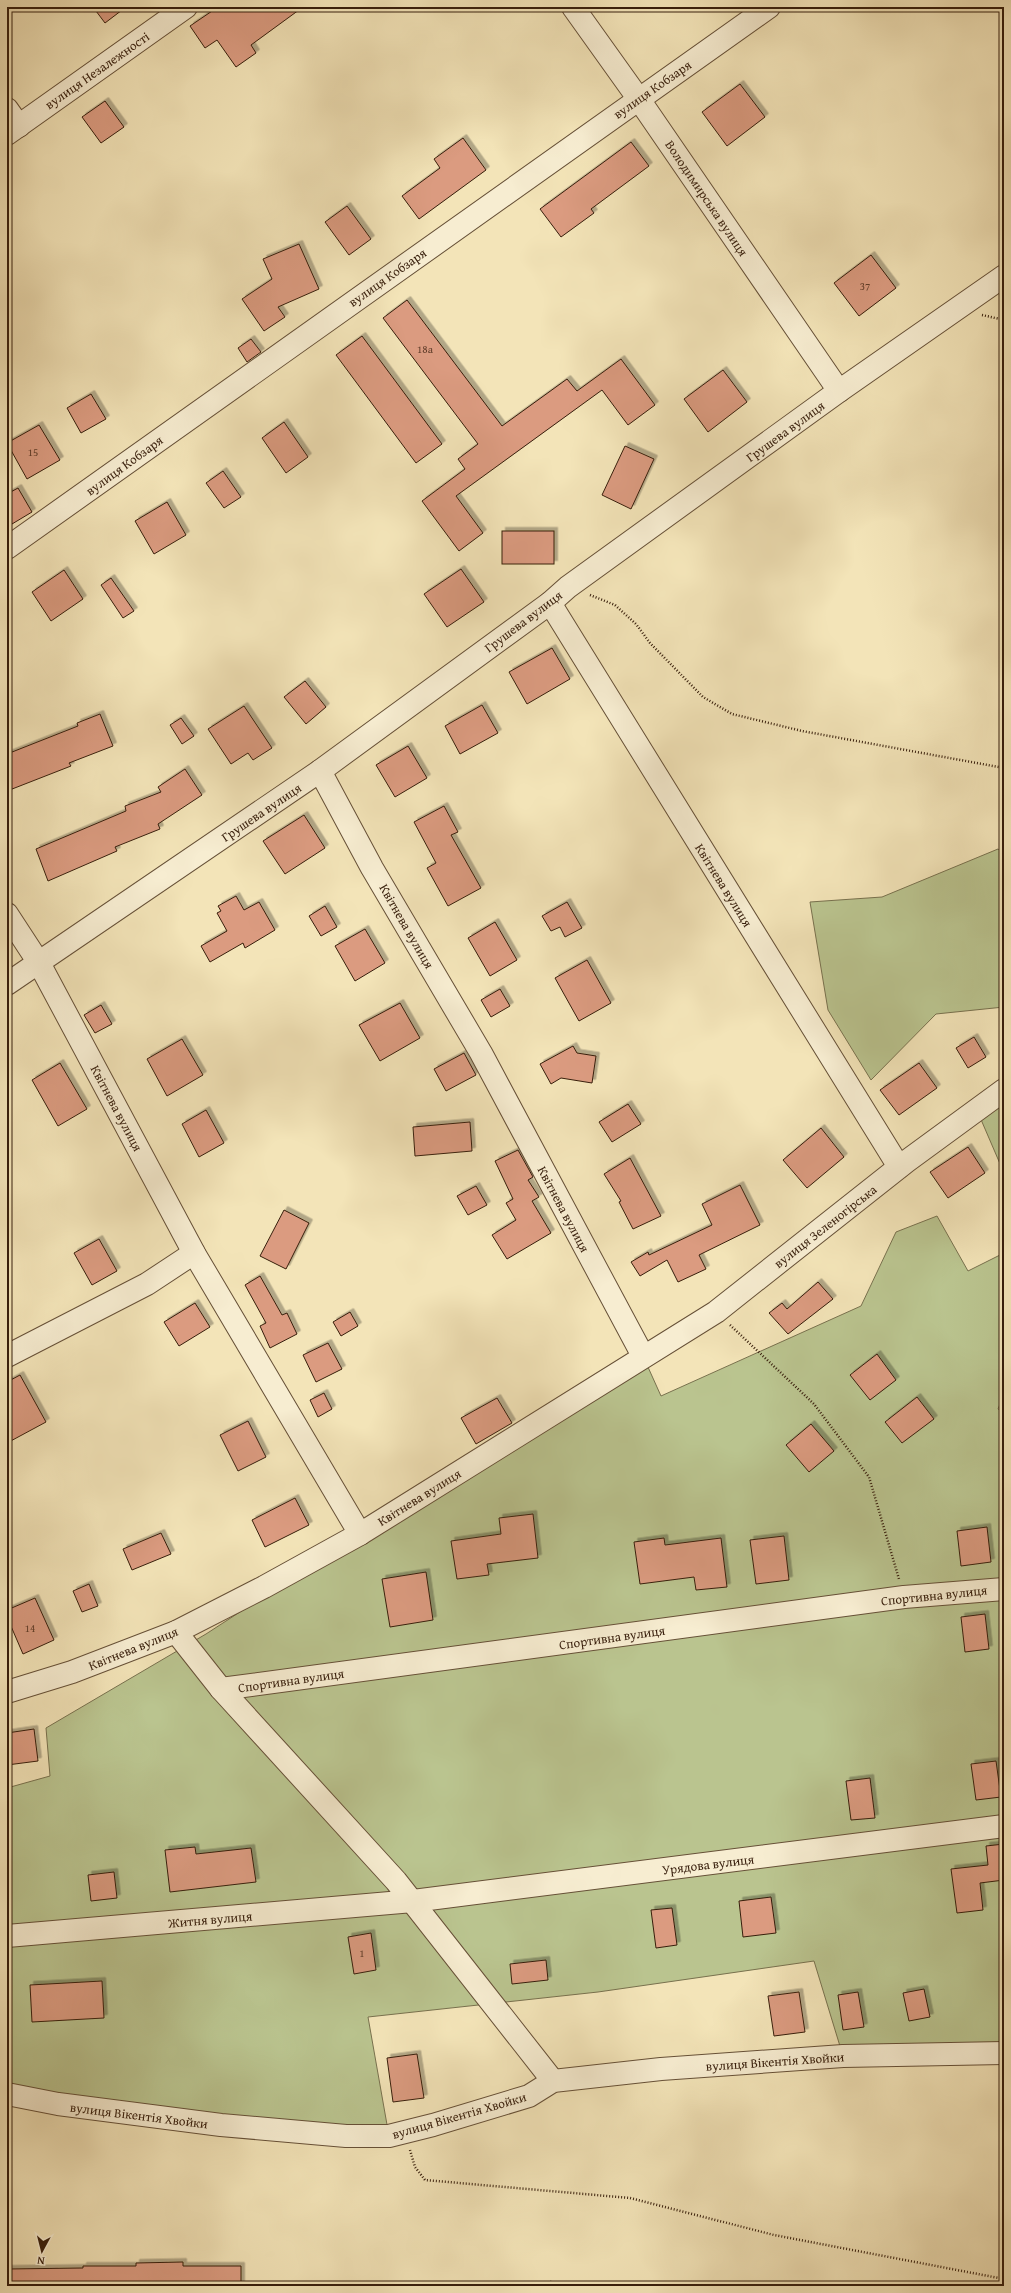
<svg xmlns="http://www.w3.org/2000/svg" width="1011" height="2293" font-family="'Gentium Book Plus',serif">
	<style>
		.green { fill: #bac48f; stroke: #78714e }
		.building { fill: #db9b80; stroke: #371e0c; filter: url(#shadow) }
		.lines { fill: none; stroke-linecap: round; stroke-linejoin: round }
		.minor-casing { stroke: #665037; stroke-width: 24 }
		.path { stroke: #371e0c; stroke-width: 2.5; stroke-dasharray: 1 2; stroke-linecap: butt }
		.minor { stroke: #f7edd1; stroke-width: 22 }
		.labels { text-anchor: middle; stroke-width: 3; stroke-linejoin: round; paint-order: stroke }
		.number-label { font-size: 11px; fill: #603d29 }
		.street-label { font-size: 13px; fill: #371e0c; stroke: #f7edd1 }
	</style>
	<defs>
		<filter id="shadow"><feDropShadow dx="3.5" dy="-3.5" stdDeviation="0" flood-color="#0004"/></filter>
	</defs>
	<rect width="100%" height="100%" fill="#f3e4b8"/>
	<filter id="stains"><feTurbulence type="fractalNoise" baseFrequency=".005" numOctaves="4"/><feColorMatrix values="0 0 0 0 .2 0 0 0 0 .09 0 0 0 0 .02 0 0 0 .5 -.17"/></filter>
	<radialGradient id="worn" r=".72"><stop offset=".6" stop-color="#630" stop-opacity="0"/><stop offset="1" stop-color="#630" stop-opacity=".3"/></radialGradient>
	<g class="green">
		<path d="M998,849l6,4v154l-68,7 -65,66 -43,-70 -18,-108 72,-5z"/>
		<path d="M1004,1089v84l-31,-72z"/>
		<path d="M937,1216l31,55 36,-18v141l-6,15 6,4v637l-161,6 -29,-95 -216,31 -230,25 21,119 -382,-42v-306l43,-12 -4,-48 160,-94 154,-100 283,-178 18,40 200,-90 35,-74z"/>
		<path d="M550,2281l22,5h-23z"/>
	</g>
	<g class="building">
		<path d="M93,7h33l-21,16z"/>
		<path d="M218,7h85l-52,38 5,8 -20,14 -19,-27 -12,8 -15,-22z"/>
		<path d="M740,84l25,33 -38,29 -25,-34z"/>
		<path d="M105,101l19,26 -23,16 -19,-26z"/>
		<path d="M463,138l23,32 -67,49 -17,-23 38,-28 -6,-9z"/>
		<path d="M631,142l18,24 -58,43 3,4 -33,24 -21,-28z"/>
		<path d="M347,206l24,33 -22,16 -24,-33z"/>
		<path d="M299,244l20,45 -41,18 7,10 -21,14 -22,-32 30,-20 -9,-20z"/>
		<path d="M871,255l25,33 -37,28 -25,-33z"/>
		<path d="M407,300l95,126 65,-47 10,12 44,-32 34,46 -27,20 -26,-35 -146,106 27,37 -24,18 -37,-50 43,-32 -7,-10 20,-15 -95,-126z"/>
		<path d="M362,336l80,108 -26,19 -80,-108z"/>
		<path d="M251,339l10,13 -14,10 -9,-14z"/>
		<path d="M723,370l24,32 -39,30 -24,-33z"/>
		<path d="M91,394l15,25 -25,14 -14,-25z"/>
		<path d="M284,422l24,35 -22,16 -24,-35z"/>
		<path d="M39,425l21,35 -33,19 -20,-36z"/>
		<path d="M625,446l29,13 -23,50 -29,-14z"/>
		<path d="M223,471l18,26 -17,11 -18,-25z"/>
		<path d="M18,488l14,24 -20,12 -5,-8v-22z"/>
		<path d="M167,502l19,33 -32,19 -19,-33z"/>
		<rect x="502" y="531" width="52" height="33"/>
		<path d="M461,569l23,33 -37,25 -23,-33z"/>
		<path d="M64,570l19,29 -32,22 -19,-29z"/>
		<path d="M111,578l23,33 -11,7 -22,-33z"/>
		<path d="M552,648l18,31 -43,25 -18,-32z"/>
		<path d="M305,681l21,26 -20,17 -22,-27z"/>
		<path d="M482,705l16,28 -38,21 -15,-28z"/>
		<path d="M244,706l28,42 -19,12 -5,-7 -17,11 -23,-35z"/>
		<path d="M100,714l13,32 -44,17 2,3 -64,25v-37l71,-28 -1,-3z"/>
		<path d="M181,718l13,18 -12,8 -12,-19z"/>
		<path d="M408,746l19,32 -32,19 -19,-32z"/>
		<path d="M185,769l17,26 -44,29 2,5 -45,18 2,4 -69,30 -12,-32 90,-38 -1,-5 36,-14 -3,-5z"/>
		<path d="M444,806l14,26 -7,3 30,53 -33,18 -21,-38 9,-5 -22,-41z"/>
		<path d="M304,815l21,33 -40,26 -22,-33z"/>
		<path d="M236,896l8,14 15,-8 16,28 -30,18 -2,-5 -33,19 -9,-16 26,-15 -10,-18 4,-2 -3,-5z"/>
		<path d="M567,902l15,26 -17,9 -5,-10 -9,4 -9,-15z"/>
		<path d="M325,906l12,21 -16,9 -12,-20z"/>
		<path d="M495,922l22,38 -27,16 -22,-38z"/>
		<path d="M365,929l20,34 -30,18 -20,-35z"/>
		<path d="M587,960l24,43 -32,18 -24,-43z"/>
		<path d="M500,989l10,17 -19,11 -10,-17z"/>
		<path d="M400,1003l20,35 -40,23 -21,-36z"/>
		<path d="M101,1005l11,19 -17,9 -11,-18z"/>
		<path d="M974,1037l12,20 -18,11 -12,-20z"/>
		<path d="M182,1039l21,36 -36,21 -20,-37z"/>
		<path d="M573,1046l4,7 19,3 -4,27 -31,-5 -10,6 -11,-20z"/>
		<path d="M464,1053l12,22 -30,16 -12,-22z"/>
		<path d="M60,1063l27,46 -29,17 -26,-46z"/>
		<path d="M919,1063l18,25 -38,27 -19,-25z"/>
		<path d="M628,1104l13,20 -29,18 -13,-20z"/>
		<path d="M206,1110l18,33 -25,14 -17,-33z"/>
		<path d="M470,1122l2,29 -57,5 -2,-29z"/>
		<path d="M821,1128l23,29 -37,31 -24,-28z"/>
		<path d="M968,1147l17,26 -37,25 -18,-26z"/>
		<path d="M518,1150l15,27 -5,3 11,17 -7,4 19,32 -44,26 -15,-24 24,-15 -10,-17 7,-4 -18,-38z"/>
		<path d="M630,1158l31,58 -28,13 -14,-27 2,-1 -17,-27z"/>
		<path d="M740,1185l20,40 -61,30 7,14 -28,13 -11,-22 -27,16 -9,-14 17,-10 1,3 63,-30 -10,-21z"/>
		<path d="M476,1186l11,19 -19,10 -11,-19z"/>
		<path d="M284,1210l25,13 -23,46 -26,-13z"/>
		<path d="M99,1239l18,32 -25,14 -18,-32z"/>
		<path d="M260,1276l22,39 5,-2 10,21 -27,14 -10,-22 6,-3 -21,-38z"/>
		<path d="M818,1282l15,17 -45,35 -19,-21 13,-10 5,6z"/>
		<path d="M195,1303l15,24 -31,19 -15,-24z"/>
		<path d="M350,1312l8,14 -17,10 -8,-14z"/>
		<path d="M328,1343l14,26 -26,13 -13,-27z"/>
		<path d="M877,1354l19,26 -26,20 -20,-25z"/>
		<path d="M20,1375l26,47 -39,21v-61z"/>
		<path d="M324,1393l8,16 -14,8 -8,-17z"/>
		<path d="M917,1397l17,22 -32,24 -17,-21z"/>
		<path d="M497,1398l15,25 -36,21 -15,-26z"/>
		<path d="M248,1421l18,36 -28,14 -18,-36z"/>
		<path d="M811,1424l23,27 -25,21 -23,-27z"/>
		<path d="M295,1498l14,27 -44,22 -13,-27z"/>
		<path d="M533,1514l5,44 -51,6 2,11 -32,4 -6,-38 50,-7 -2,-16z"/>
		<path d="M987,1527l4,35 -30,4 -4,-35z"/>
		<path d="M161,1533l10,21 -39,16 -9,-21z"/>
		<path d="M784,1536l5,44 -33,4 -6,-44z"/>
		<path d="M664,1538l1,7 56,-7 6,49 -31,3 -2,-13 -54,7 -6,-42z"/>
		<path d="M426,1572l7,48 -43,7 -8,-48z"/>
		<path d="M89,1584l9,22 -16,6 -9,-21z"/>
		<path d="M35,1598l19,42 -31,14 -16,-37v-7z"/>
		<path d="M985,1614l4,35 -24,3 -4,-35z"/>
		<path d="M34,1729l4,32 -31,4v-32z"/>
		<path d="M996,1761l5,36 -25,3 -5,-36z"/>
		<path d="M870,1778l5,40 -24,2 -5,-39z"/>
		<path d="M1004,1844v36l-24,3 3,27 -26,3 -6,-44 37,-4 -2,-19z"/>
		<path d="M195,1847l1,7 55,-6 5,34 -86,10 -5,-42z"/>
		<path d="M114,1872l3,26 -26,3 -3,-26z"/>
		<path d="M771,1897l5,36 -33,4 -4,-36z"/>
		<path d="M672,1908l5,37 -21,3 -5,-38z"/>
		<path d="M371,1933l5,37 -22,4 -6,-37z"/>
		<path d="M546,1960l2,20 -36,4 -2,-20z"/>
		<path d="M102,1981l2,37 -72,4 -2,-37z"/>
		<path d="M924,1989l6,28 -21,4 -6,-28z"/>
		<path d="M799,1992l6,40 -31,4 -6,-40z"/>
		<path d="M858,1992l6,35 -21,3 -5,-35z"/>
		<path d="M417,2054l7,44 -31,4 -6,-44z"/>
		<path d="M183,2262v4h58v20h-234v-17l76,-1v-2h53v-3z"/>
	</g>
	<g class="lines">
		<defs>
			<g id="minor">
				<path d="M573,7l65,91 201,293"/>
				<path d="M7,109l12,17"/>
				<path d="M7,134l179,-127"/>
				<path d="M7,548l762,-541"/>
				<path d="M550,603l349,564"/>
				<path d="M320,771l52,97 109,185 162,303"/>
				<path d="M7,914l32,49 155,290 166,281"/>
				<path d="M7,984l313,-213 230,-168 18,-16 271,-196 165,-115"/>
				<path d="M7,1356l140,-72 47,-31"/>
				<path d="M176,1632l45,57 175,192 157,200"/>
				<path d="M221,1689l683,-92 100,-8"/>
				<path d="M7,1692l65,-20 104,-40 88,-45 96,-53 356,-222 191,-151 97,-71"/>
				<path d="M7,1936l406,-35 591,-75"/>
				<path d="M7,2094l51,10 163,21 125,11h43l44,-11 96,-29 24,-15 108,-12 182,-13 161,-3"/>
			</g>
		</defs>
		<use href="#minor" class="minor-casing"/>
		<g class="path">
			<path d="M982,315l22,5"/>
			<path d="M590,595l25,10 21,19 14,19 53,54 29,17 70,17 202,37"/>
			<path d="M730,1325l84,79 55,73 30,102"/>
			<path d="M410,2150l5,17 10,13 205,18 144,37 230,44"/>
		</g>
		<use href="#minor" class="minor"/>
	</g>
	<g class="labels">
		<g class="number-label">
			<text x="865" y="290">37</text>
			<text x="425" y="353">18а</text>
			<text x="33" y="456">15</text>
			<text x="30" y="1632">14</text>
			<text x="362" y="1957">1</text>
		</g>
		<g class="street-label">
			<text transform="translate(97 70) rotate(-35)" y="5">вулиця Незалежності</text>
			<text transform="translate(652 89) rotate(-35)" y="5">вулиця Кобзаря</text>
			<text transform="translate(707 198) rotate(56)" y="5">Володимирська вулиця</text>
			<text transform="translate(387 277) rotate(-35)" y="5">вулиця Кобзаря</text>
			<text transform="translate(785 431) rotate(-36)" y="5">Грушева вулиця</text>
			<text transform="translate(124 465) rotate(-36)" y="5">вулиця Кобзаря</text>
			<text transform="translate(523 621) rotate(-37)" y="5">Грушева вулиця</text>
			<text transform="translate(261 812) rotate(-34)" y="5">Грушева вулиця</text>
			<text transform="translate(724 885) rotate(58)" y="5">Квітнева вулиця</text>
			<text transform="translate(407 926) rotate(60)" y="5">Квітнева вулиця</text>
			<text transform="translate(117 1108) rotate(62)" y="5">Квітнева вулиця</text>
			<text transform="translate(564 1209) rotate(62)" y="5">Квітнева вулиця</text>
			<text transform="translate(825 1226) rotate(-38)" y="5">вулиця Зеленогірська</text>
			<text transform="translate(419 1497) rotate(-32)" y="5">Квітнева вулиця</text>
			<text transform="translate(934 1595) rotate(-6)" y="5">Спортивна вулиця</text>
			<text transform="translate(612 1637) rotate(-8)" y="5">Спортивна вулиця</text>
			<text transform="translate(133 1648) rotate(-22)" y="5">Квітнева вулиця</text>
			<text transform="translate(291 1680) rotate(-8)" y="5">Спортивна вулиця</text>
			<text transform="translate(708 1864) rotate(-7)" y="5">Урядова вулиця</text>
			<text transform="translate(210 1919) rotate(-5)" y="5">Житня вулиця</text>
			<text transform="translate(775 2061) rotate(-4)" y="5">вулиця Вікентія Хвойки</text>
			<text transform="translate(139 2115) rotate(7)" y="5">вулиця Вікентія Хвойки</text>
			<text transform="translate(459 2115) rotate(-16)" y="5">вулиця Вікентія Хвойки</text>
		</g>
	</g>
	<rect width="1011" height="2293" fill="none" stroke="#f3e4b8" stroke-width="24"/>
	<rect x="8" y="8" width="995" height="2277" fill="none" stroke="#371e0c" stroke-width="2"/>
	<rect x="12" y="12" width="987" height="2269" fill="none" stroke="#371e0c"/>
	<g transform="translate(42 2251) rotate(187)" stroke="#f7edd1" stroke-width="3" paint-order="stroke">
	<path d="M0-3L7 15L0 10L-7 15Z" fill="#371e0c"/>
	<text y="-6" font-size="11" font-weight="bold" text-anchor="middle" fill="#371e0c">N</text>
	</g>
	<rect width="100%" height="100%" filter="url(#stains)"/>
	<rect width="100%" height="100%" fill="url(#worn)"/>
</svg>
